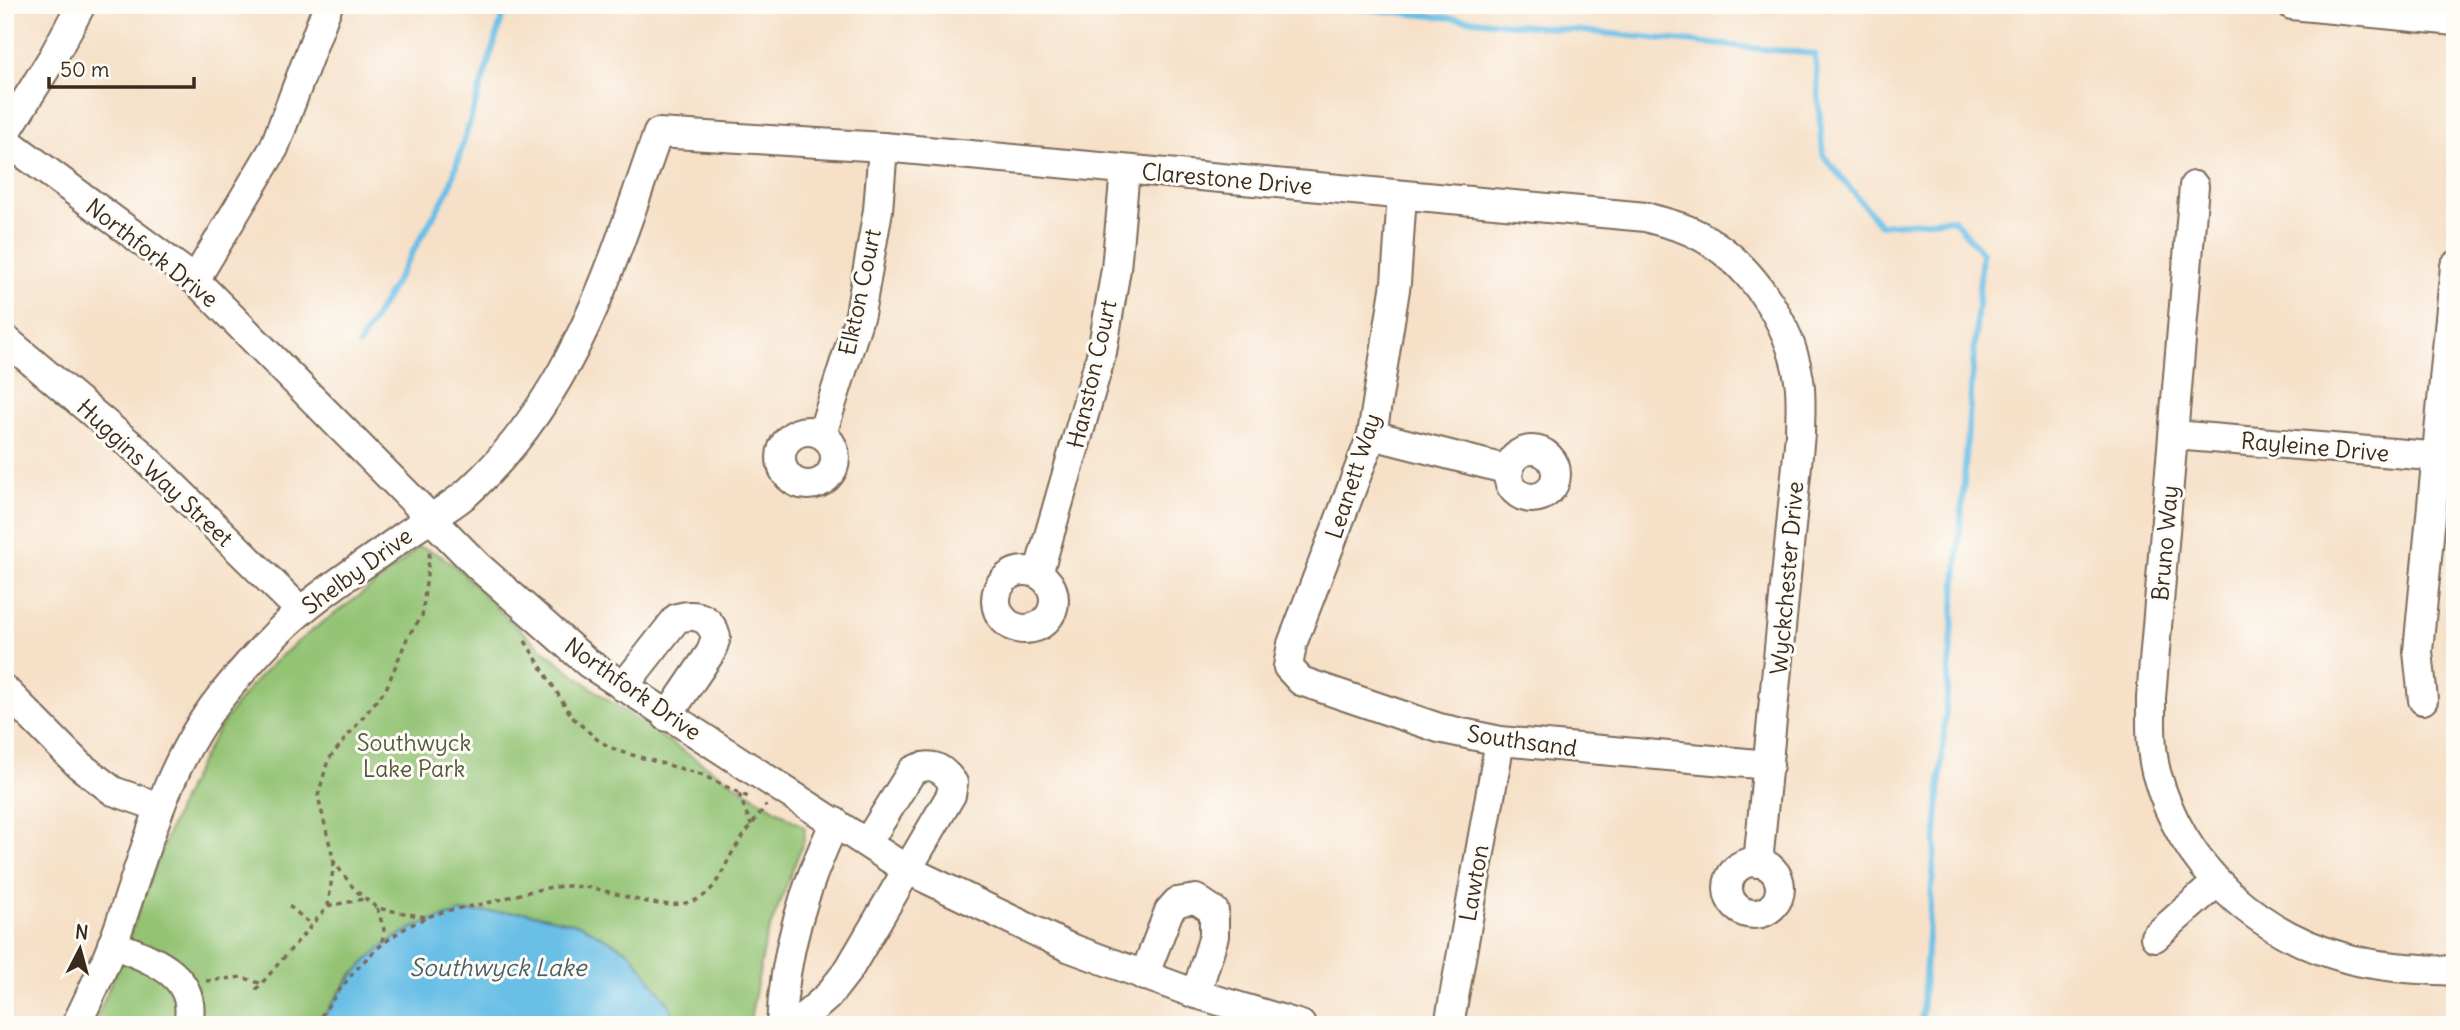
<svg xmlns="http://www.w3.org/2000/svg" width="2460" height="1030" font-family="Delius,sans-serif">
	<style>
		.green { fill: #93c373; stroke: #677648; stroke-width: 2 }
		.water { fill: #6abfe6; stroke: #527482; stroke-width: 2 }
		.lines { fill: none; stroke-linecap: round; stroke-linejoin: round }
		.stream { stroke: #6abfe6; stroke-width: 6 }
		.minor-casing { stroke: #7c6a59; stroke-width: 32 }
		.path { stroke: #7c6a59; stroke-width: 3.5; stroke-dasharray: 5 5; stroke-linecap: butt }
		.minor { stroke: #fff; stroke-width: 28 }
		.labels { text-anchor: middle; stroke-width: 6; stroke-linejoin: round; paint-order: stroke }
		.street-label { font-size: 23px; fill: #3b2a1e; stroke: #fdfcf7 }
		.park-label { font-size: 23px; fill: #555838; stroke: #fdfcf7 }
		.water-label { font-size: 24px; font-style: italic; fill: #4b5e64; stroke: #fdfcf7 }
	</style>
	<rect width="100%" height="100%" fill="#fdfcf7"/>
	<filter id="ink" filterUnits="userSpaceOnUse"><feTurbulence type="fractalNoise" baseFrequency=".0143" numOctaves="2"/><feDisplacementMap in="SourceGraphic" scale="14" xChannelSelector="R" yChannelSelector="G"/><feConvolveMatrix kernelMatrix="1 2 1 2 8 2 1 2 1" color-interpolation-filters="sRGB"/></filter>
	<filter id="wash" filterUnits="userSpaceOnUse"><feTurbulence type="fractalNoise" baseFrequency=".00686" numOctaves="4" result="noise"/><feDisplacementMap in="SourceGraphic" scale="28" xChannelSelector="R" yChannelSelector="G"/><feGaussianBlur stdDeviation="1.57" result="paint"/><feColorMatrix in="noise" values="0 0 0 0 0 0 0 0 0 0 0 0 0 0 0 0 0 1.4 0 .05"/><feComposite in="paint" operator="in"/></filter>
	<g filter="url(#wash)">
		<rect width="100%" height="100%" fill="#f6e0c7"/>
		<path class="green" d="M418,547c33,6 58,41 82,64 91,87 199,150 305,217l-1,12 -38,98 -17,87h-72l-8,-21 -88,-79 -57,-13h-63l-109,62 -34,51h-225c53,-111 84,-269 173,-355 47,-47 107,-78 152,-123z"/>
		<path class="water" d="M461,912h63l57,13 49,27 39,52 8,21h-359c25,-38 49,-74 91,-95 15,-8 35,-12 52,-18z"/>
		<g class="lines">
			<g class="stream">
				<path d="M1322,5l493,49 8,101 57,70 74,-6 28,34 -61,772"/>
				<path d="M359,345l90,-156 57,-184"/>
			</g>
		</g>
	</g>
	<g filter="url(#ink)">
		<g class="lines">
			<defs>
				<g id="minor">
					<path d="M2292,5l163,16"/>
					<path d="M5,134l48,-77 28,-52"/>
					<path d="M5,140l190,140 283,286 110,97 318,206 162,78 128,47 105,31"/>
					<path d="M2194,186l-43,512c0,25 -1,50 5,74 26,95 100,162 193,187 34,9 71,10 106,12"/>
					<path d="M1402,195l-6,88 -24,152 -80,209 -4,23 13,14 138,47 61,13 269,24"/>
					<path d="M195,280l79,-132 54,-143"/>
					<path d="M5,339l133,112 163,160"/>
					<circle cx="808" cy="458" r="27"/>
					<path d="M822,434l38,-120 18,-104 5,-63"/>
					<path d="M1372,435l137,35"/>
					<path d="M2174,435l281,23"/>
					<circle cx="1532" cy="474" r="24"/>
					<circle cx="1025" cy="600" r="29"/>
					<path d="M1038,574l64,-222 14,-83 9,-99"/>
					<path d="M623,687l54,-69c20,-5 33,-1 39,19l-5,15 -44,65"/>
					<path d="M5,690l74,75 34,26 46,16"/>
					<path d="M2423,700l-5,-49 37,-385"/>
					<circle cx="1754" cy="888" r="26"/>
					<path d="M2155,937l61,-54"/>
					<path d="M112,944c38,15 87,29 76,81"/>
					<path d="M1144,976l25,-65 8,-9 19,-3 18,12v25l-18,58"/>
					<path d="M76,1025c16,-33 32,-66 44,-101 27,-78 47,-159 99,-225 25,-31 52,-63 82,-88 32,-27 69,-50 103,-75 20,-14 44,-27 63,-43 107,-97 145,-229 191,-360l225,14 763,70c15,5 32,8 46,15 56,26 98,89 107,148 3,17 1,37 1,54l-42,429"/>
					<path d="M781,1025c3,-73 23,-137 54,-203"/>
					<path d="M795,1025l33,-29 21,-27 102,-174 2,-12c-12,-17 -23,-21 -41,-12l-45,72"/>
					<path d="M1449,1025l51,-284"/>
				</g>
			</defs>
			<use href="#minor" class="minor-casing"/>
			<g class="path">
				<path d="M525,641l47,76 27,24 19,10 82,23 48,23"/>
				<path d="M739,794l12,31"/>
				<path d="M289,906l23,19"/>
				<path d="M328,906l36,-7"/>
				<path d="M377,908l7,21 -2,13"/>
				<path d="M425,917l-48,-9 -22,-18 -21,-28 -16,-66 10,-36 58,-71 22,-53 14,-20 8,-66"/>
				<path d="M206,981l36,-4 20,7"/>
				<path d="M256,990l72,-84 6,-44"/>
				<path d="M315,1025c31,-46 60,-86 113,-108 22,-9 45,-10 67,-16 30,-8 58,-18 89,-14 36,4 72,26 109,14 22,-7 29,-30 39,-48 10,-16 23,-32 34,-48"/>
			</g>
			<use href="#minor" class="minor"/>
		</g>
	</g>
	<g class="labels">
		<g class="street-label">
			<text transform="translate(1227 179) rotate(5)" y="8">Clarestone Drive</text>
			<text transform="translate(152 253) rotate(38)" y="8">Northfork Drive</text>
			<text transform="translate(860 292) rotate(-78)" y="8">Elkton Court</text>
			<text transform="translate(1092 374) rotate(-77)" y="8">Hanston Court</text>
			<text transform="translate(2315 447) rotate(5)" y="8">Rayleine Drive</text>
			<text transform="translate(155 473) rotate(43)" y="8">Huggins Way Street</text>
			<text transform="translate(1353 476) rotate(-72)" y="8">Leanett Way</text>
			<text transform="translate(2165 543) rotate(-85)" y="8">Bruno Way</text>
			<text transform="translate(357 571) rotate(-36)" y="8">Shelby Drive</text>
			<text transform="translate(1787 578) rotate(-85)" y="8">Wyckchester Drive</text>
			<text transform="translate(633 689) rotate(35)" y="8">Northfork Drive</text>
			<text transform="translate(1522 741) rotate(8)" y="8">Southsand</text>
			<text transform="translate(1474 883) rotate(-80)" y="8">Lawton</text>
		</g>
		<g class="park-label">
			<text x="414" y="751">Southwyck<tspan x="414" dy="26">Lake Park</tspan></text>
		</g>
		<g class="water-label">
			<text x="498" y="976">Southwyck Lake</text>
		</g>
	</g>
	<rect width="2460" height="1030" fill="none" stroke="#fdfcf7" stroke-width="28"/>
	<g transform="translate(80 949) rotate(6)" stroke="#fdfcf7" stroke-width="5" paint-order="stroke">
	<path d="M0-5L12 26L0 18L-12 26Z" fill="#3b2a1e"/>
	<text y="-10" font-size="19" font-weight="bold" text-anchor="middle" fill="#3b2a1e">N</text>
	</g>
	<path d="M49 77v10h145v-10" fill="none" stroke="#3b2a1e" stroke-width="3.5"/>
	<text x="60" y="77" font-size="21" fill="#3b2a1e" stroke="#fdfcf7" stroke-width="5" paint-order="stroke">50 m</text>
</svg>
